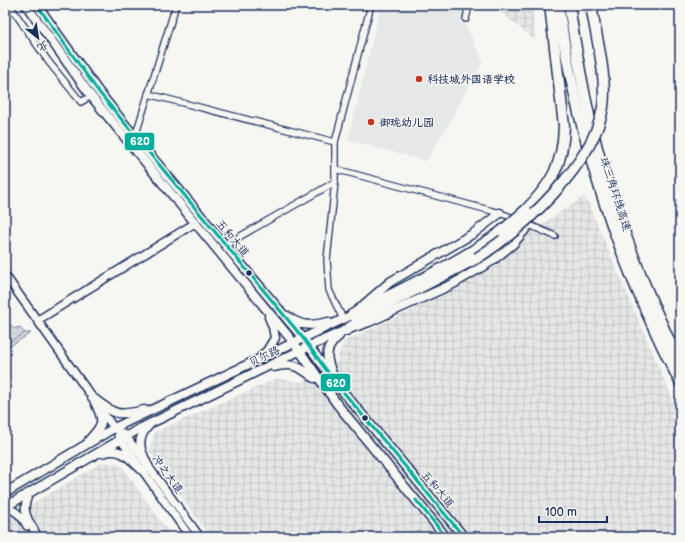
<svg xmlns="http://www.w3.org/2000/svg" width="685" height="542" font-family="'Balsamiq Sans','LXGW WenKai TC',sans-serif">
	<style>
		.built { fill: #e6e7e7 }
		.industrial { fill: url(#industrial-grid) }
		.forest { fill: url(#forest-firs); stroke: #78849e }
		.park { fill: url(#park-dots); stroke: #78849e }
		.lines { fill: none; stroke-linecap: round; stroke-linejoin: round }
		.minor-casing { stroke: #1b2f5e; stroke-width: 8 }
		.tertiary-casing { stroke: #1b2f5e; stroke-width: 10 }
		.secondary-casing { stroke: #1b2f5e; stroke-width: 10 }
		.primary-casing { stroke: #1b2f5e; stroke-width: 11 }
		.motorway-casing { stroke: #1b2f5e; stroke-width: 13 }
		.minor { stroke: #f6f6f2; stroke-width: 5.5 }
		.tertiary { stroke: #f6f6f2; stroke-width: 7 }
		.secondary { stroke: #f6f6f2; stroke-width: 7 }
		.primary { stroke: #f6f6f2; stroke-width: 8 }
		.motorway { stroke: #f6f6f2; stroke-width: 10 }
		.motorway-bridge-casing { stroke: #1b2f5e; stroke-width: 13; stroke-linecap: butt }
		.motorway-bridge { stroke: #f6f6f2; stroke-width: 10 }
		.bus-1-casing { stroke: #f6f6f2; stroke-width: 6 }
		.bus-1 { stroke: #01ad9c; stroke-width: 3 }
		.poi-dot { fill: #c8321e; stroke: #f6f6f2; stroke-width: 1.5 }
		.bus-dot { fill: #1b2f5e; stroke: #f6f6f2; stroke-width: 1.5 }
		.labels { text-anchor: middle; stroke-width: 3; stroke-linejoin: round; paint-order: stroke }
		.poi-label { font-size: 11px; font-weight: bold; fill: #1b2f5e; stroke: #f6f6f2; text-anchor: start }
		.street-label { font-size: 11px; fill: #1b2f5e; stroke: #f6f6f2 }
		.line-badge { stroke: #f6f6f2; stroke-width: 1.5 }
		.badge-label { font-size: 11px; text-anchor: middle; font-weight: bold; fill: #fff }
	</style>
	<defs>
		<pattern id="industrial-grid" width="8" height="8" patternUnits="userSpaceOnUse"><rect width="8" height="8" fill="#e6e7e7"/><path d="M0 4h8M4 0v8" fill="none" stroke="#c5c6c9"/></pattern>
		<pattern id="forest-firs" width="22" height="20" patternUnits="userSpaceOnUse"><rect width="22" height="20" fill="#d6d9dd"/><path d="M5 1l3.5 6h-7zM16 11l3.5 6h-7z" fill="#b7bbc0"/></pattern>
		<pattern id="park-dots" width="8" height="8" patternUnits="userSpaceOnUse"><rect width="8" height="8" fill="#d6d9dd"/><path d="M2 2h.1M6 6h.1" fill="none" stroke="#b7bbc0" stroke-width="1.8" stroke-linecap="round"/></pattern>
	</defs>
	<rect width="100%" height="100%" fill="#f6f6f2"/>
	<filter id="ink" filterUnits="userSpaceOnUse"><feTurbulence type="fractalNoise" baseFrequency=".025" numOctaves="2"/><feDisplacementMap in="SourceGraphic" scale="8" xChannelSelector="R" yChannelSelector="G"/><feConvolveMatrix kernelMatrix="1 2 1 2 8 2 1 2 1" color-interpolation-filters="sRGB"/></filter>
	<g filter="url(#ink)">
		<path class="built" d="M381,5h84l-2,14 20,43 -56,99 -79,-21z"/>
		<g class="industrial">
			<path d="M492,5h40l3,35z"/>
			<path d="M585,196l95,220v121h-470l-61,-86 6,-19 121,-53 26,3 35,-20 6,-20 69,-32 83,-43 34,-34z"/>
			<path d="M103,462l17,2 52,73h-167v-17z"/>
		</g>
		<path class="forest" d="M19,327l6,6h6l-26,16v-21l9,2z"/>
		<path class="park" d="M5,319l9,10 5,-2 6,6 -20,11z"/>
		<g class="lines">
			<defs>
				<g id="minor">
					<path d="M5,7l8,3 35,51 33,41 10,-6"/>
					<path d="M466,19l3,-14"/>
					<path d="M148,94l187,48"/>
					<path d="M135,137l41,-132"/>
					<path d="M335,169l165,44 16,6"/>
					<path d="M527,224l28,12"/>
					<path d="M225,245l110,-63"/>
					<path d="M343,319l-14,-29 -2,-30 8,-78v-40l36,-137"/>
				</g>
				<g id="tertiary">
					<path d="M5,275l109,153"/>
					<path d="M38,320l157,-97"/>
					<path d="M30,493c-11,18 -1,27 8,44"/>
					<path d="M5,508c11,1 17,9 22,18"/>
				</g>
				<g id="secondary">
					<path d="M114,428l12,8 74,101"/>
					<path d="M118,436l72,101"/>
				</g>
				<g id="primary">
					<path d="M26,5l65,91 203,247 43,61 109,133"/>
					<path d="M37,5l61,86 37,46 168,201 32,44 129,155"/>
					<path d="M287,316c14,11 24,10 41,6"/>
					<path d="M262,355l5,-4 8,-13 -2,-11 -4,-10"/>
					<path d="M274,367c17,-5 27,0 40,11"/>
					<path d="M332,373c-7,-17 -7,-25 7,-37"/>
					<path d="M92,397c22,17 24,20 52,13"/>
					<path d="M89,440c16,-17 15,-19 5,-40"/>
					<path d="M102,453c19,-7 27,5 40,17"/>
					<path d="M149,468c-8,-17 -15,-27 0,-43"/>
					<path d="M5,493l109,-65 238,-113 38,-33 84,-49 26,-20"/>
					<path d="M5,507l134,-78 160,-78 47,-21 23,-8 84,-38 39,-23 21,-17 16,-19"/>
				</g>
				<g id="motorway">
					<path d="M558,5c19,131 61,259 122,377"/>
					<path d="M569,5c8,53 17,106 32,157 21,69 47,136 79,201"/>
					<path d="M526,210c26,-27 37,-45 38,-84l-14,-121"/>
					<path d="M352,315c50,-27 104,-50 150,-84"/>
					<path d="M346,330l36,-23 95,-49"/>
				</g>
			</defs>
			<use href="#minor" class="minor-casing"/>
			<use href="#tertiary" class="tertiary-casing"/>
			<use href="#secondary" class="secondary-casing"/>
			<use href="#primary" class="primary-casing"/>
			<use href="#motorway" class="motorway-casing"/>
			<use href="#minor" class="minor"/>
			<use href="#tertiary" class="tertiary"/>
			<use href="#secondary" class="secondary"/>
			<use href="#primary" class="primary"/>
			<use href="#motorway" class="motorway"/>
			<defs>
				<g id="motorway-bridge">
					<path d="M502,231l24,-21"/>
					<path d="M477,258c46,-29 117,-94 126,-151 4,-30 -6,-67 -11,-96"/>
				</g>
			</defs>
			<use href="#motorway-bridge" class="motorway-bridge-casing"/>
			<use href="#motorway-bridge" class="motorway-bridge"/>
			<defs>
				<g id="bus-1">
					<path d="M37,5l61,86 205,247 32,44 129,155"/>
					<path d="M416,500l30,37"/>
				</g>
			</defs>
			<use href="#bus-1" class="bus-1-casing"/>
			<use href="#bus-1" class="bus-1"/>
		</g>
	</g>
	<g class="poi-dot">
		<circle cx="419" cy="79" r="4"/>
		<circle cx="371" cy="122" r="4"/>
	</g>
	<g class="bus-dot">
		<circle cx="249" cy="273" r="3.5"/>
		<circle cx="365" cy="418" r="3.5"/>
	</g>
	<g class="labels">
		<g class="poi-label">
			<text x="427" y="83">科技城外国语学校</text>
			<text x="379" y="126">御珑幼儿园</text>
		</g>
		<g class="street-label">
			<text transform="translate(616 194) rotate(72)" y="4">珠三角环线高速</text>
			<text transform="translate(233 238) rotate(50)" y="4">五和大道</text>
			<text transform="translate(264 356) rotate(-26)" y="4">贝尔路</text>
			<text transform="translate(168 474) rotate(54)" y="4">冲之大道</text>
			<text transform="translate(438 489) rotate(50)" y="4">五和大道</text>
		</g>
	</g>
	<g class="line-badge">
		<rect x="124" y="132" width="31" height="19" rx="4" fill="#01ad9c"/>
		<rect x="320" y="373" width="31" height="19" rx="4" fill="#01ad9c"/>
	</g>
	<g class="badge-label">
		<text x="140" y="145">620</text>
		<text x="336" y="387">620</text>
	</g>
	<rect width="685" height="542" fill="none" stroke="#f6f6f2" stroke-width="20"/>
	<rect x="10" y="10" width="665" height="522" fill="none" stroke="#1b2f5e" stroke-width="1.5" filter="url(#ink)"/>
	<g transform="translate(38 38) rotate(150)" stroke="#f6f6f2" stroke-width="3" paint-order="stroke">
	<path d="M0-3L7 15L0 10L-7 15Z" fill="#1b2f5e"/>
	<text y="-6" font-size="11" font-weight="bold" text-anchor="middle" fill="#1b2f5e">北</text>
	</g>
	<path d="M539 516v6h68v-6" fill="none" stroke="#1b2f5e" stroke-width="2"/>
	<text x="545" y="516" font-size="12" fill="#1b2f5e" stroke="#f6f6f2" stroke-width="3" paint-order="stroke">100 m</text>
</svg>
